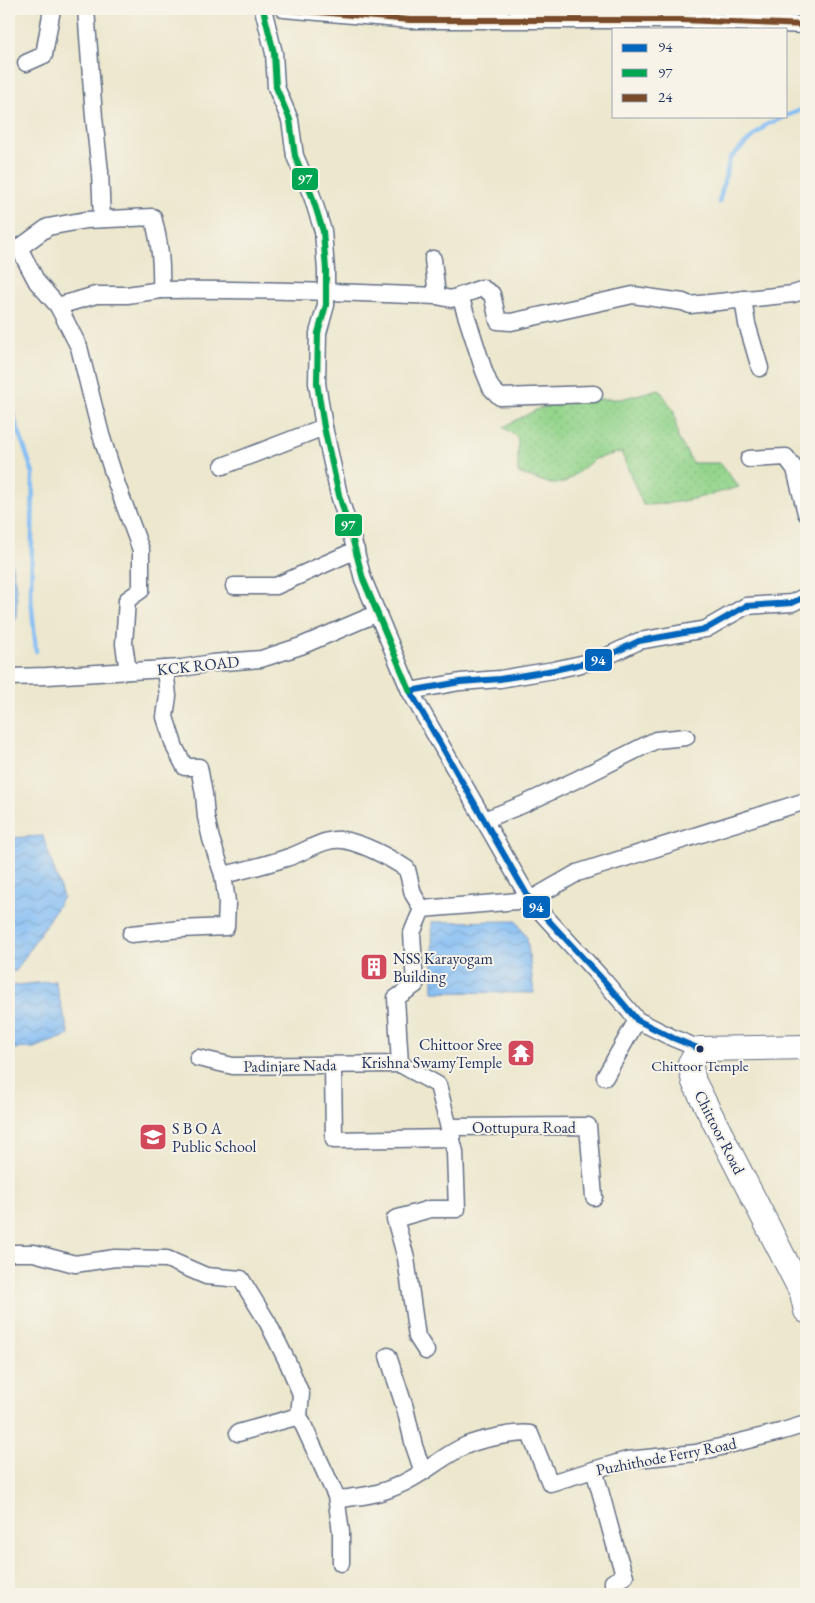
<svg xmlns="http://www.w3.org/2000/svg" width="815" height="1603" font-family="'EB Garamond',serif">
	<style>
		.grass { fill: url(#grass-dots); stroke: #578274 }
		.water { fill: url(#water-waves); stroke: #4f76a9 }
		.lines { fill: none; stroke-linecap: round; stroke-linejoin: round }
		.stream { stroke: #83bdf4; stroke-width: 4.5 }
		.street-casing { stroke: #646f85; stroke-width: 19 }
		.secondary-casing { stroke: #646f85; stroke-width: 26 }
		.street { stroke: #fff; stroke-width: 16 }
		.secondary { stroke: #fff; stroke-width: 24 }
		.bus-1-casing { stroke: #f7f3e8; stroke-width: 10 }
		.bus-2-casing { stroke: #f7f3e8; stroke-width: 10 }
		.bus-3-casing { stroke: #f7f3e8; stroke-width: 10 }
		.bus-1 { stroke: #0065bd; stroke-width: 6 }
		.bus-2 { stroke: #00a651; stroke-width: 6 }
		.bus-3 { stroke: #7a4b2a; stroke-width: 6 }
		.bus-dot { fill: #1b2f5e; stroke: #f7f3e8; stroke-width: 2 }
		.labels { text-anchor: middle; stroke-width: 4; stroke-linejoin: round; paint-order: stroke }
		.bus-label { font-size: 15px; fill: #1b2f5e; stroke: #f7f3e8 }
		.street-label { font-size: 16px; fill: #1b2f5e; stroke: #f7f3e8 }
		.poi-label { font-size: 16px; fill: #1b2f5e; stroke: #f7f3e8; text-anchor: start }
		.line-badge { stroke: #f7f3e8; stroke-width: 2 }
		.badge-label { font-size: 14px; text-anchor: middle; font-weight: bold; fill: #fff }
	</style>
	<defs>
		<pattern id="grass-dots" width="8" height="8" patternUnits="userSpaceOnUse" patternTransform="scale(1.25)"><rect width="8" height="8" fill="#93d48b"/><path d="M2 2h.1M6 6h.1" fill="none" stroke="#7eb67a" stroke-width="1.8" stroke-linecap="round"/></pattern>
		<pattern id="water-waves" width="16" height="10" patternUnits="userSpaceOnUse" patternTransform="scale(1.25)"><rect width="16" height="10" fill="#83bdf4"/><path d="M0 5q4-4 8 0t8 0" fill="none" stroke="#6a9ac9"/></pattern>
	</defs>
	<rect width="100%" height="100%" fill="#f7f3e8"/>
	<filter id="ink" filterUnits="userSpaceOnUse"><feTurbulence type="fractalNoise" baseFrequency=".02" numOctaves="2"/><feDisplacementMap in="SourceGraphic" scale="10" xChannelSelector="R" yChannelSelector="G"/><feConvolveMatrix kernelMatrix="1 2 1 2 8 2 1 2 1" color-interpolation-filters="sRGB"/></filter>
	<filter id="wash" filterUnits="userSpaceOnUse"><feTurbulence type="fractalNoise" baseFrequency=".0096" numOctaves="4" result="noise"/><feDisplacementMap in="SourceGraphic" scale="20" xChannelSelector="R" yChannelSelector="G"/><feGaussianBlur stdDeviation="1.12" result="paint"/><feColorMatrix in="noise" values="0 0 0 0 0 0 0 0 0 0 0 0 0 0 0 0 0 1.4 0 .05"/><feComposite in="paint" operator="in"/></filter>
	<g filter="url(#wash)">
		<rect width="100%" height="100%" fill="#ece7cd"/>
		<path class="grass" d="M659,389l15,22 4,27 15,25h27l19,24c-32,9 -63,18 -96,18l-22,-53 -26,7 -31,24 -13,1 -33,-11v-35l-15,-11 37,-19 42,-9h39z"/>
		<g class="water">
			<path d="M9,553c6,25 14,60 0,83z"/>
			<path d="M43,836l20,61 -47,74 -7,1v-134z"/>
			<path d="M516,921l11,17 7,55 -101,-1 -1,-70z"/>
			<path d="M55,981l14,54 -35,13 -25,1v-63z"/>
		</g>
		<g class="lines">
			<g class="stream">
				<path d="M786,116l20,-8"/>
				<path d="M719,202l11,-44 36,-33 20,-9"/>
				<path d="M9,403l24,70 -2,125 5,53"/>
			</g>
		</g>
	</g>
	<g filter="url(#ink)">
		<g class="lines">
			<defs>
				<g id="street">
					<path d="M86,9l8,108 6,55 2,47"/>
					<path d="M263,9l11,44 2,34 14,33 5,36 17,40 11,35 3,39v35l-8,28 -1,50 7,44 15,68 14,46 10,38 47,112"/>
					<path d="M284,9l126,11h272l124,5"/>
					<path d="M26,63l18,-8 8,-46"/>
					<path d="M9,248h10l18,34 21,24 21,41 22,88 16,50 24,65v40l-14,10 -3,44 4,27"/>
					<path d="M19,248l29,-21 38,-7 67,-3c7,27 9,46 8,73l-34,5h-31l-38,11"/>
					<path d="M433,259l4,37"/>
					<path d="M161,290c92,-1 184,2 276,6l14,3 31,-11 10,6 6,27 13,1 122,-27 50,7 7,3 103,-11 13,-4"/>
					<path d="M460,296l24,75 7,17 9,9 94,-3"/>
					<path d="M743,299l4,25 13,44"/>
					<path d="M749,459l37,-2 9,12 11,44"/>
					<path d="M223,466l101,-39"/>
					<path d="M234,586h42l80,-36"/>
					<path d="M9,677l38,-1 135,-8 30,-5 49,-4 40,-13 77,-33"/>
					<path d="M484,820l38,-15 56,-26 78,-39 30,-3"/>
					<path d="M223,875c22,-5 42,-10 63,-17 21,-6 40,-23 62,-17 20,5 42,17 59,28l6,25 9,15"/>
					<path d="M131,934l50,-5 45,-2 1,-25 -4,-27 -12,-36 -5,-22 -2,-23 -5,-27h-14l-10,-19 -10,-31 3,-21 -3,-27"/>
					<path d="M700,1049l-27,-11 -36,-18 -32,-38 -75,-82 -120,-209 50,-9 40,-3 54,-9 45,-10 40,-19 67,-12 40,-23 46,-3 14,-7"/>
					<path d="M198,1058l35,8 167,-2 -4,-66 19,-13 -3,-52 10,-24 108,-9 47,-27 229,-72"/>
					<path d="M400,1064l38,21 17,67 2,57h-27l-35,10 11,39 11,79 9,14"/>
					<path d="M333,1065l1,75 118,-2"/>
					<path d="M605,1077l32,-57"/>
					<path d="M449,1127l139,-1 6,71"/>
					<path d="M9,1253h25l41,11 40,-6 52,1 39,17 35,3 27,44 20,40 13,31 -2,22"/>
					<path d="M388,1356l17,52 9,38 9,26"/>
					<path d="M238,1433l61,-17 37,80c5,4 11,2 18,1 24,-2 47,-11 67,-24 15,-9 29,-21 46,-28 11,-5 52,-14 63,-11l20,49 77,-23 69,-7 84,-21 26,-8"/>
					<path d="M594,1470c11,35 18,71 31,106l-12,6 1,12"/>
					<path d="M336,1496l5,36v31"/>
				</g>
				<path id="secondary" d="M806,1047l-106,2 -10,14 4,19 108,211 4,18"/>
			</defs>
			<use href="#street" class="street-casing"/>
			<use href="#secondary" class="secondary-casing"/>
			<use href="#street" class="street"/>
			<use href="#secondary" class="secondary"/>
			<defs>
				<path id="bus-1" d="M700,1049l-27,-11 -36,-18 -32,-38 -75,-82 -120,-209 50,-9 40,-3 54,-9 45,-10 40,-19 67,-12 40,-23 46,-3 14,-7"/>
				<path id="bus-2" d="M263,9l11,44 2,34 14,33 5,36 17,40 11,35 3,39v35l-8,28 -1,50 7,44 15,68 14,46 10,38 47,112"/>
				<path id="bus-3" d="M284,9l126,11h272l124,5"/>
			</defs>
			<use href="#bus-1" class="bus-1-casing"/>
			<use href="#bus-2" class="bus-2-casing"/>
			<use href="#bus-3" class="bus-3-casing"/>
			<use href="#bus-1" class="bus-1"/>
			<use href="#bus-2" class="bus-2"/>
			<use href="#bus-3" class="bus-3"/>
		</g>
	</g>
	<defs>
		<symbol id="building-square" viewBox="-11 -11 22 22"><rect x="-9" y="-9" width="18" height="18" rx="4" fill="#d1495b" stroke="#f7f3e8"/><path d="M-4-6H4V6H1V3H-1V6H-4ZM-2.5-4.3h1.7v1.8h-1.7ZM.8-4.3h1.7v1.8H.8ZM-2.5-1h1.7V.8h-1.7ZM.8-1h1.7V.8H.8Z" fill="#fff"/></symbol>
		<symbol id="temple-square" viewBox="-11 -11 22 22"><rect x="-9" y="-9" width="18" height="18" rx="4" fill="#d1495b" stroke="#f7f3e8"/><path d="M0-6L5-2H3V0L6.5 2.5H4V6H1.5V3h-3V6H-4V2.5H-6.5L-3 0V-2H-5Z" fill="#fff"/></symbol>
		<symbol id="school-square" viewBox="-11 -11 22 22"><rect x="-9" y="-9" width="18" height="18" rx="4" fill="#d1495b" stroke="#f7f3e8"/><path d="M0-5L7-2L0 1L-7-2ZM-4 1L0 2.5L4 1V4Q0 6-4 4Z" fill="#fff"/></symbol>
	</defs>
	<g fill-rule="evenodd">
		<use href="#building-square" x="358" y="951" width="32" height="32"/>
		<use href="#temple-square" x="505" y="1037" width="32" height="32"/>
		<use href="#school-square" x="137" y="1121" width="32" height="32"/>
	</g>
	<circle class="bus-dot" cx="700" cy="1049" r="4.5"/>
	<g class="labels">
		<g class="bus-label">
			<text x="700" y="1071">Chittoor Temple</text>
		</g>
		<g class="street-label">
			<text transform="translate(198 665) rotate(-6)" y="6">KCK ROAD</text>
			<text transform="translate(290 1065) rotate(-1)" y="6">Padinjare Nada</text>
			<text x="524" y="1133">Oottupura Road</text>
			<text transform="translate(720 1132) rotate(63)" y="6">Chittoor Road</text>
			<text transform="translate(666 1456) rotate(-11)" y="6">Puzhithode Ferry Road</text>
		</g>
		<g class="poi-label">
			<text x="393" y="964">NSS Karayogam<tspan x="393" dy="18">Building</tspan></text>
			<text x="502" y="1050" text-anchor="end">Chittoor Sree<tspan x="502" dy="18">Krishna SwamyTemple</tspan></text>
			<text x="172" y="1134">S B O A<tspan x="172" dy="18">Public School</tspan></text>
		</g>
	</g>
	<g class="line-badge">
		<rect x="291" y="167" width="28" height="24" rx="5" fill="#00a651"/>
		<rect x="334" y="513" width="29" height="24" rx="5" fill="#00a651"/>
		<rect x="584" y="648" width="29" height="24" rx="5" fill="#0065bd"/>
		<rect x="522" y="895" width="29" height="24" rx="5" fill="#0065bd"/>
	</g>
	<g class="badge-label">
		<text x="305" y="184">97</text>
		<text x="348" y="530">97</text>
		<text x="598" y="665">94</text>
		<text x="536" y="912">94</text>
	</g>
	<rect width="815" height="1603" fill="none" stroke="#f7f3e8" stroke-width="30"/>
	<rect x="612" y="28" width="175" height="90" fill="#f7f3e8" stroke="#9fa5b1"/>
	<rect x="622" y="44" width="25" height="8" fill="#0065bd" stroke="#9fa5b1"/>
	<text x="658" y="52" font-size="15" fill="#1b2f5e">94</text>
	<rect x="622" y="69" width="25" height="8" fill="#00a651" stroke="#9fa5b1"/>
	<text x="658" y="78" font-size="15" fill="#1b2f5e">97</text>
	<rect x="622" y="94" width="25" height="8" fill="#7a4b2a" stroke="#9fa5b1"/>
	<text x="658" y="102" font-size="15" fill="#1b2f5e">24</text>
</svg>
